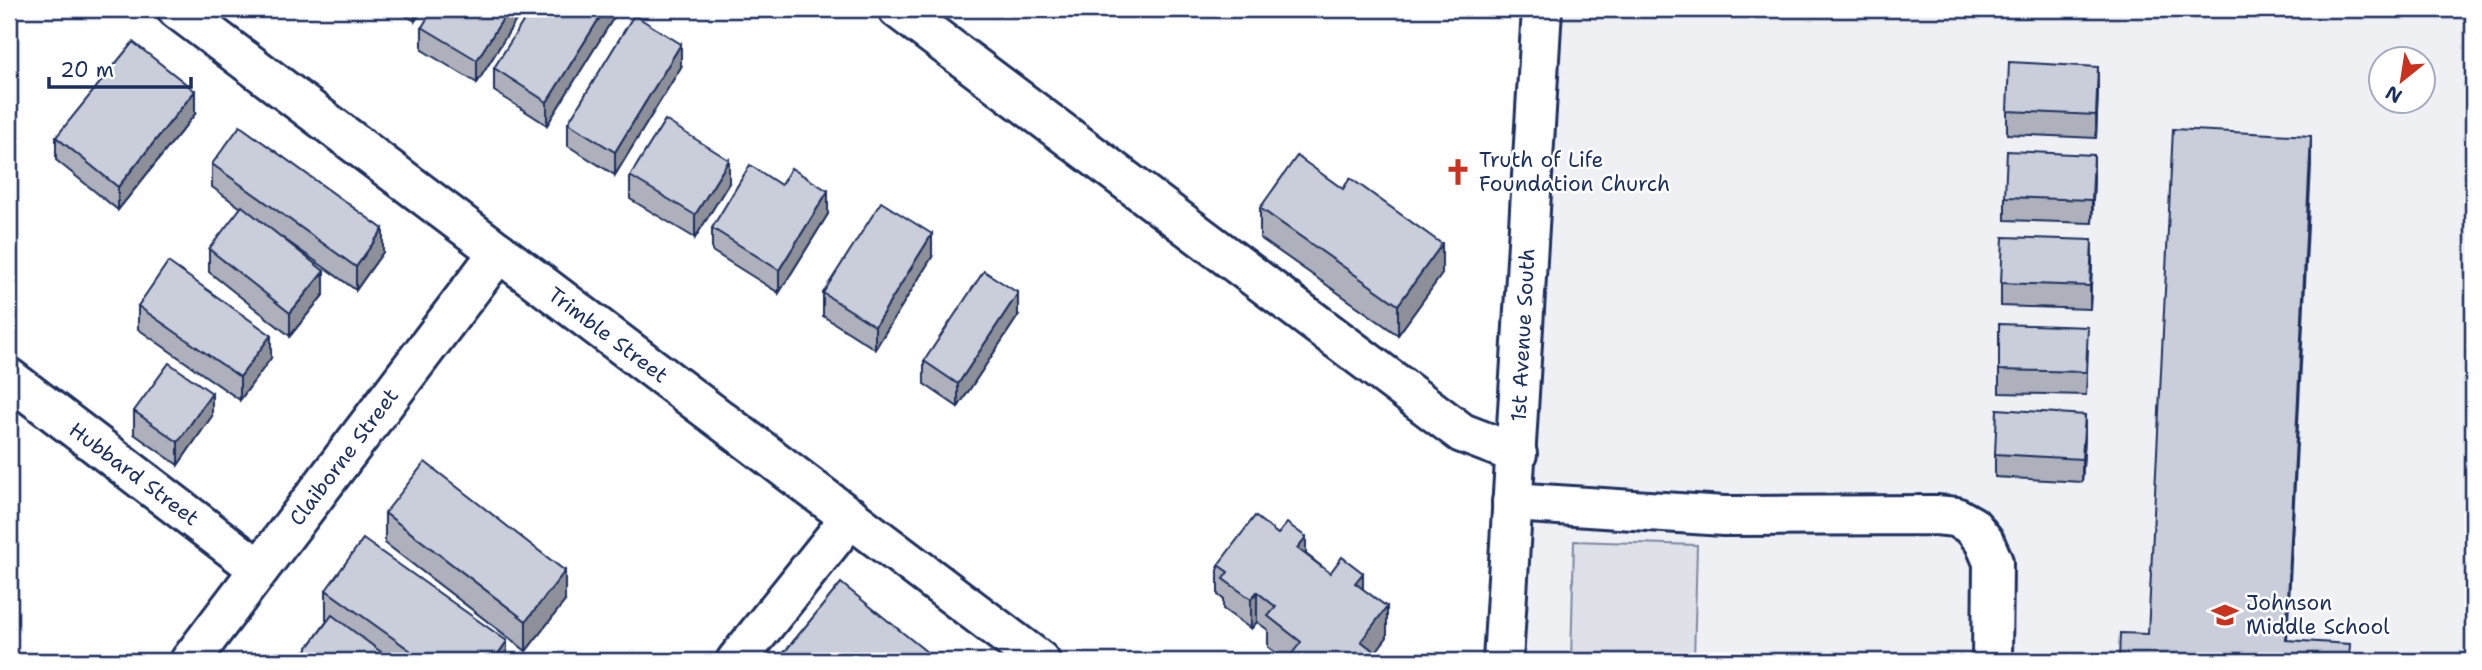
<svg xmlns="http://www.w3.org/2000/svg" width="2482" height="670" font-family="'Shantell Sans',sans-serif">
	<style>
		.built { fill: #eff0f4; fill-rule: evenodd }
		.green { fill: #dee1e7; stroke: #7c88a2; stroke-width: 2 }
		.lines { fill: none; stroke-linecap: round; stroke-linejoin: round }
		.minor-casing { stroke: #1b2f5e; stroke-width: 44 }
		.minor { stroke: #fff; stroke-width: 38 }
		.wall { fill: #aeb1bb; stroke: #1b2f5e; stroke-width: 2 }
		.shaded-wall { fill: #8d9099; stroke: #1b2f5e; stroke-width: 2 }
		.building { fill: #caceda; stroke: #1b2f5e; stroke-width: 2 }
		.labels { text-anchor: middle; stroke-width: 5; stroke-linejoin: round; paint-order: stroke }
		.poi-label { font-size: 21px; fill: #1b2f5e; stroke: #fff; text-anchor: start }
		.street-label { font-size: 21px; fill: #1b2f5e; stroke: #fff }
	</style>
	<rect width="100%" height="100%" fill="#fff"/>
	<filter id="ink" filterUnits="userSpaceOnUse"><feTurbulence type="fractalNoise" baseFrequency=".0143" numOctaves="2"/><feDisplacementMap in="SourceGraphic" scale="14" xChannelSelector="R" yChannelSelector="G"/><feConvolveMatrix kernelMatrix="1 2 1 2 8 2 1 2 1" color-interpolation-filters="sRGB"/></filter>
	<g filter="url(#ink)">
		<path class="built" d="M1542,9h931v652h-970zM2380,60h42v42h-42z"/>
		<path class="green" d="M1574,541l123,4 -3,116h-123z"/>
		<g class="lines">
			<defs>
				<g id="minor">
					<path d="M177,9l863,652"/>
					<path d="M898,9l564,424 55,21"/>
					<path d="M9,378l250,191"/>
					<path d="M1512,502l212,14 212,-1 20,2 16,9 12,15 9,21 -1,99"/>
					<path d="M190,661l309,-409"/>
					<path d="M736,661l115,-144"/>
					<path d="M1503,661l39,-652"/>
				</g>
			</defs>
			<use href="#minor" class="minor-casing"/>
			<use href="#minor" class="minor"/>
		</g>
		<g class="wall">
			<path d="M395,9h28l-8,12z"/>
			<path d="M523,9l-46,74 -55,-33v-23z"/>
			<path d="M614,9v8l-67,108 -53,-34v-23z"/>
			<path d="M681,67l-66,108 -47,-29v-23z"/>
			<path d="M2098,90l-2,48 -89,-4v-23z"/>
			<path d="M195,114l-77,96 -62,-50v-23z"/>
			<path d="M212,164l171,88 -27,38 -76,-54 44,58 -34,42 -81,-64v-23l32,-41 -29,-21z"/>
			<path d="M630,176l99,7 -34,55 -65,-39z"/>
			<path d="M2094,178l-2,45 -87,-3v-23z"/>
			<path d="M781,185l47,29 -49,79 -67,-42v-23z"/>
			<path d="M1343,189l99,85 -44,61 -138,-97v-30z"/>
			<path d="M932,257l-57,92 -52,-33v-23z"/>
			<path d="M2092,263l-2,46 -89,-3v-23z"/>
			<path d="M138,306l133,52 -31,42 -102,-71z"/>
			<path d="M1018,316l-60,91 -34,-23v-23z"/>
			<path d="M1999,324l89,26 -2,45 -87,-2z"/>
			<path d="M134,411l78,5 -34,49 -44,-31z"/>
			<path d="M2085,438l-3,44 -87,-5v-23z"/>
			<path d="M385,513l180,88 -39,50 -141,-108z"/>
			<path d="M1306,554l24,19 33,16 24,48 -12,16v8h-88l-19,-14v-17l-11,-8 -6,7 -28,-20v-10l-5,-4v-30z"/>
			<path d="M326,590l181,71h-209l29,-40 -1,-1z"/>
			<path d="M782,655l156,6h-156z"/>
		</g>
		<g class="shaded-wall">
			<path d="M415,9h8l-8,12z"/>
			<path d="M509,9h14l-46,74v-23z"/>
			<path d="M605,9h9v8l-67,108v-23z"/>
			<path d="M681,44v23l-66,108v-23z"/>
			<path d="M2098,67v23l-2,48v-23z"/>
			<path d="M195,91v23l-77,96v-23z"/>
			<path d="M2311,136v30l-25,495v-21z"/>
			<path d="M2094,155v23l-2,45v-23z"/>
			<path d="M729,160v23l-34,55v-23z"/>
			<path d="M828,191v23l-49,79v-23z"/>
			<path d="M383,229v23l-27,38v-23z"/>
			<path d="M932,234v23l-57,92v-23z"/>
			<path d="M2092,240v23l-2,46v-23z"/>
			<path d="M1442,244v30l-44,61v-30z"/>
			<path d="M324,271v23l-34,42v-23z"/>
			<path d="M1018,293v23l-60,91v-23z"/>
			<path d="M271,335v23l-31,42v-23z"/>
			<path d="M212,393v23l-34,49v-23z"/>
			<path d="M2085,415v23l-3,44v-23z"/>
			<path d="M1306,537v30l-9,-19z"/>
			<path d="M565,571v30l-39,50v-30z"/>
			<path d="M1363,573v30l-8,-20z"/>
			<path d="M1257,592v30l-6,7v-30z"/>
			<path d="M1387,607v30l-12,16v8h-14v-20z"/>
			<path d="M507,641v20h-14z"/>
		</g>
		<g class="building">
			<path d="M433,9h76l-32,51 -55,-33z"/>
			<path d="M531,9h74l-58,93 -53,-34z"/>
			<path d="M634,15l47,29 -66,108 -47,-29z"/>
			<path d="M133,42l62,49 -77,96 -62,-50z"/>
			<path d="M2009,62l89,5 -2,48 -89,-4z"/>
			<path d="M665,120l64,40 -34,55 -65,-39z"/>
			<path d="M240,126l143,103 -27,38 -144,-103z"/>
			<path d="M2173,129l138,7 -25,504 64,4 -1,17h-230l1,-28 28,1z"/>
			<path d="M2007,151l87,4 -2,45 -87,-3z"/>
			<path d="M1297,156l46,33 7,-11 92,66 -44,61 -138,-97z"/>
			<path d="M750,165l31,20 10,-17 37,23 -49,79 -67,-42z"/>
			<path d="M881,202l51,32 -57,92 -52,-33z"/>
			<path d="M242,206l82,65 -34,42 -81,-64z"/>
			<path d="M2003,237l89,3 -2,46 -89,-3z"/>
			<path d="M168,262l103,73 -31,42 -102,-71z"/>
			<path d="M984,271l34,22 -60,91 -34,-23z"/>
			<path d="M1999,324l89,3 -2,45 -87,-2z"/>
			<path d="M169,363l43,30 -34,49 -44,-31z"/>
			<path d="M1997,409l88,6 -3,44 -87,-5z"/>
			<path d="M425,462l140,109 -39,50 -141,-108z"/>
			<path d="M1255,516l23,18 9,-11 19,14 -9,11 33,25 12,-16 21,16 -8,10 32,24 -26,34 14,11 -8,9h-68l-8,-6 10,-13 -33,-26 8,-9 -19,-15 -6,7 -28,-20 5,-7 -10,-7z"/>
			<path d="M363,539l144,102 -14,20h-68l-99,-71z"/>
			<path d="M841,583l97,78h-149l-7,-6z"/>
			<path d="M332,615l61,46h-95z"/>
		</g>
	</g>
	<defs>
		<symbol id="church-bare" viewBox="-9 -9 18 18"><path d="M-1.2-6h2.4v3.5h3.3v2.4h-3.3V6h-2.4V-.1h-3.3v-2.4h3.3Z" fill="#c8321e" stroke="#fff" stroke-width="2.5" paint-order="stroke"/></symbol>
		<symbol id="school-bare" viewBox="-9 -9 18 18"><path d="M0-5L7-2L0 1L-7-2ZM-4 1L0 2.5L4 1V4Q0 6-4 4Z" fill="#c8321e" stroke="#fff" stroke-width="2.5" paint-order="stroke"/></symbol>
	</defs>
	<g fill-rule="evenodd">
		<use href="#church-bare" x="1439" y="153" width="38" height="38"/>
		<use href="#school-bare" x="2206" y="596" width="38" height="38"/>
	</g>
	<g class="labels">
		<g class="poi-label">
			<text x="1479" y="167">Truth of Life<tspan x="1479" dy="24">Foundation Church</tspan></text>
			<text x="2246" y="610">Johnson<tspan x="2246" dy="24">Middle School</tspan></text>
		</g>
		<g class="street-label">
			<text transform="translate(608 335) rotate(37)" y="7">Trimble Street</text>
			<text transform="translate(1523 335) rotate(-87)" y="7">1st Avenue South</text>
			<text transform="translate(344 457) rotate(-53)" y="7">Claiborne Street</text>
			<text transform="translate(134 474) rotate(37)" y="7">Hubbard Street</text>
		</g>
	</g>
	<rect width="2482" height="670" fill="none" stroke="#fff" stroke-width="35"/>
	<rect x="18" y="18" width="2447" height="635" fill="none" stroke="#1b2f5e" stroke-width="2.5" filter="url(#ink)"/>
	<g transform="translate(2402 80) rotate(210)"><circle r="33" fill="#ffffff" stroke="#a4acbf" stroke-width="2"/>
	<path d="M0-5L12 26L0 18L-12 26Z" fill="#c8321e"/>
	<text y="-10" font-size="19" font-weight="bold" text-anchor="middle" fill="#1b2f5e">N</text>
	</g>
	<path d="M49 77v10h142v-10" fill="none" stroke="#1b2f5e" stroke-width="3.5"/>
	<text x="60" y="77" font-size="21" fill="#1b2f5e" stroke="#ffffff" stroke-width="5" paint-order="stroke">20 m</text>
</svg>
